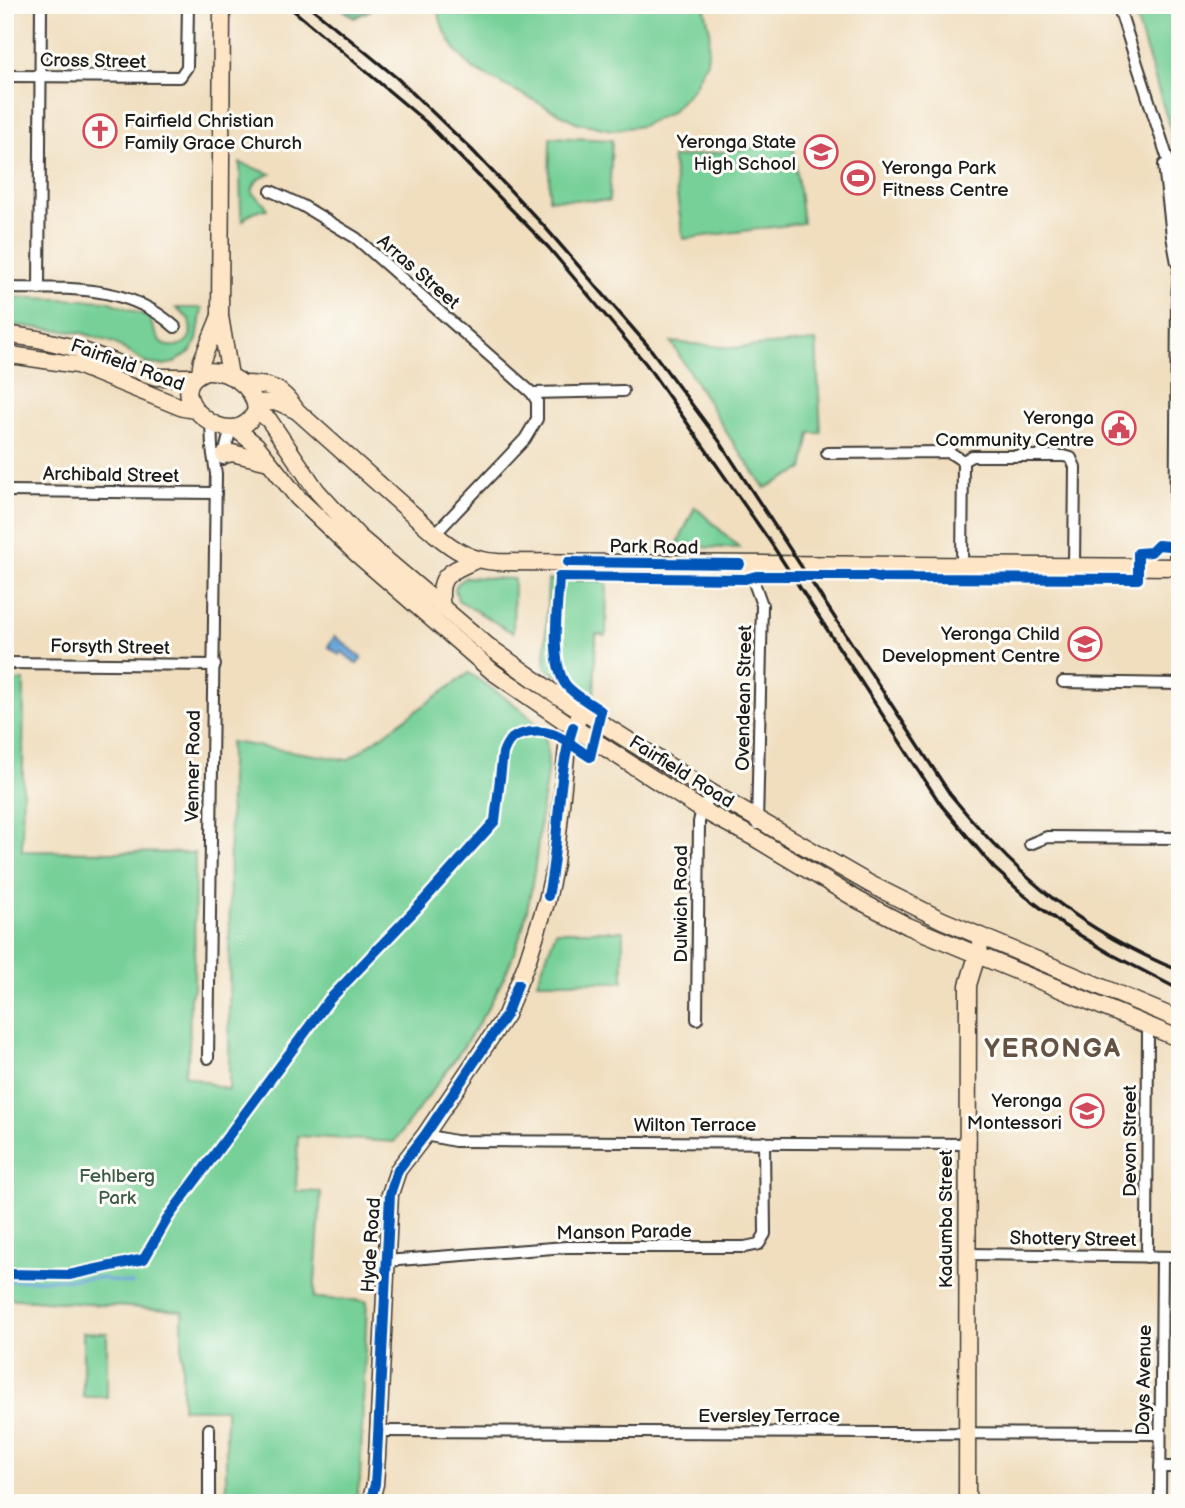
<svg xmlns="http://www.w3.org/2000/svg" width="1185" height="1508" font-family="'Balsamiq Sans',sans-serif">
	<style>
		.green { fill: #76d097; stroke: #49765a; stroke-width: 2 }
		.forest { fill: #60b280; stroke: #3e674e; stroke-width: 2 }
		.water { fill: #66a3d7; stroke: #41607a; stroke-width: 2 }
		.lines { fill: none; stroke-linecap: round; stroke-linejoin: round }
		.stream { stroke: #66a3d7; stroke-width: 3.5 }
		.street-casing { stroke: #3c3934; stroke-width: 14 }
		.secondary-casing { stroke: #3c3934; stroke-width: 19 }
		.street { stroke: #fff; stroke-width: 10 }
		.secondary { stroke: #fde5c5; stroke-width: 16 }
		.rail { stroke: #1c1c1c; stroke-width: 3.5 }
		.cycleway-casing { stroke: #fdfcf7; stroke-width: 15 }
		.cycleway { stroke: #0057b8; stroke-width: 10 }
		.labels { text-anchor: middle; stroke-width: 6; stroke-linejoin: round; paint-order: stroke }
		.street-label { font-size: 19px; fill: #1c1c1c; stroke: #fdfcf7 }
		.poi-label { font-size: 19px; fill: #1c1c1c; stroke: #fdfcf7; text-anchor: end }
		.park-label { font-size: 19px; fill: #3c5b47; stroke: #fdfcf7 }
		.district-label { font-size: 26px; font-weight: bold; letter-spacing: 2px; fill: #645245; stroke: #fdfcf7 }
	</style>
	<rect width="100%" height="100%" fill="#fdfcf7"/>
	<filter id="ink" filterUnits="userSpaceOnUse"><feTurbulence type="fractalNoise" baseFrequency=".0143" numOctaves="2"/><feDisplacementMap in="SourceGraphic" scale="14" xChannelSelector="R" yChannelSelector="G"/><feConvolveMatrix kernelMatrix="1 2 1 2 8 2 1 2 1" color-interpolation-filters="sRGB"/></filter>
	<filter id="wash" filterUnits="userSpaceOnUse"><feTurbulence type="fractalNoise" baseFrequency=".00686" numOctaves="4" result="noise"/><feDisplacementMap in="SourceGraphic" scale="28" xChannelSelector="R" yChannelSelector="G"/><feGaussianBlur stdDeviation="1.57" result="paint"/><feColorMatrix in="noise" values="0 0 0 0 0 0 0 0 0 0 0 0 0 0 0 0 0 1.4 0 .05"/><feComposite in="paint" operator="in"/></filter>
	<g filter="url(#wash)">
		<rect width="100%" height="100%" fill="#f0debf"/>
		<g class="green">
			<path d="M436,5h268l6,26 -3,30 -13,26 -24,26 -29,13 -29,4 -36,-8 -103,-53 -17,-18 -13,-23z"/>
			<path d="M1132,5h48v155z"/>
			<path d="M550,137l62,3 -3,61 -60,-2z"/>
			<path d="M793,143l10,80 -120,16 -11,-81z"/>
			<path d="M240,163l31,11c-12,4 -17,6 -19,19l13,11 2,5c-11,1 -17,3 -24,12l-2,-8z"/>
			<path d="M5,297l103,4 40,16c5,8 8,20 13,25 8,8 25,4 29,-6 2,-5 0,-11 -1,-17l-13,-11h26l-5,32 -6,11 -17,12 -11,2 -15,-1 -34,-21 -32,-10 -77,-9z"/>
			<path d="M816,341l5,92h-11l-7,36 -38,19 -35,-50 -59,-96 63,6z"/>
			<path d="M695,507l45,41 -64,-1z"/>
			<path d="M466,577l48,2 -1,54 -55,-33 -3,-11 2,-5z"/>
			<path d="M548,580l59,1 -1,55 -10,-2 -2,66 -49,-33z"/>
			<path d="M469,673c20,15 69,42 76,65 7,23 -1,51 -4,74 -3,36 -8,75 -17,111 -22,82 -80,151 -130,219l-96,-6 -2,55 25,1 -7,106 53,3 -7,179 -5,23h-129v-94h-44v-98l-177,-13v-617h19l-2,170 173,2 -1,136 -4,8 -1,56 -5,22 45,15 1,-348 118,18z"/>
			<path d="M556,931h67v51h-86z"/>
			<path d="M83,1332l24,1v64h-24z"/>
		</g>
		<path class="forest" d="M338,5h35l-2,5 -17,8z"/>
		<path class="water" d="M335,636l27,22 -5,6 -15,-12 -3,3 -11,-9z"/>
		<g class="lines">
			<path class="stream" d="M5,1281l95,-3 32,6"/>
		</g>
	</g>
	<g filter="url(#ink)">
		<g class="lines">
			<defs>
				<g id="street">
					<path d="M1118,5l55,170 7,29"/>
					<path d="M5,76l175,1 7,-10 1,-62"/>
					<path d="M1164,165l8,71 5,27"/>
					<path d="M271,191l32,15 53,32 176,155 5,8v18l-12,20 -90,95"/>
					<path d="M5,288c62,1 122,-5 170,39"/>
					<path d="M39,289l2,-284"/>
					<path d="M532,393l91,-2"/>
					<path d="M827,453l122,-1 14,9"/>
					<path d="M223,459l8,-31"/>
					<path d="M963,461l9,-5h92l7,2 4,9 -1,99"/>
					<path d="M5,491l211,2"/>
					<path d="M740,564l12,13 10,28 -5,219"/>
					<path d="M962,566l1,-105"/>
					<path d="M1175,567l2,-268 3,-45"/>
					<path d="M5,663l210,2"/>
					<path d="M1063,682l117,2"/>
					<path d="M1030,844l17,-7 133,1"/>
					<path d="M697,1019l2,-197 3,-12 10,-17"/>
					<path d="M208,1058l8,-584 -4,-26 -1,-27"/>
					<path d="M425,1135l30,6 511,3"/>
					<path d="M966,1254l214,3"/>
					<path d="M1147,1257l1,-231"/>
					<path d="M386,1261l180,-14h179l14,-3 6,-10 -1,-92"/>
					<path d="M379,1431l781,3"/>
					<path d="M1160,1467h20"/>
					<path d="M209,1503v-74"/>
					<path d="M1160,1503l2,-246"/>
				</g>
				<g id="secondary">
					<path d="M222,5l-2,311 10,60"/>
					<path d="M5,334l33,5 37,9 81,29h39"/>
					<path d="M5,354l72,11 106,43 12,2"/>
					<path d="M206,371c22,-1 48,14 50,39 -22,51 -103,-20 -50,-39z"/>
					<path d="M200,373l2,-13 18,-44"/>
					<path d="M243,384c29,0 38,3 54,27l138,123c20,17 37,27 63,28l682,5"/>
					<path d="M255,403l23,-1 17,8"/>
					<path d="M256,410l13,10 48,71 41,45 130,110 70,50 154,97 158,91 72,36 238,100"/>
					<path d="M236,429l20,16 42,53 59,56 136,118 80,55 129,83 51,27 105,63 50,26 272,113"/>
					<path d="M224,455l8,-2 37,9"/>
					<path d="M442,608c-5,-34 6,-35 34,-48"/>
					<path d="M370,1503l5,-19 2,-28 13,-262 8,-24 27,-35 81,-120 21,-53 20,-62 8,-36 12,-117 11,-28"/>
					<path d="M967,1503l1,-518 12,-39"/>
				</g>
			</defs>
			<use href="#street" class="street-casing"/>
			<use href="#secondary" class="secondary-casing"/>
			<use href="#street" class="street"/>
			<use href="#secondary" class="secondary"/>
			<g class="rail">
				<path d="M287,5l139,117 123,126 97,116 125,179 170,262 53,63 30,27 39,30 48,29 69,36"/>
				<path d="M308,5l89,73 75,72 72,76 105,121 71,95 230,352c68,84 130,136 230,177"/>
			</g>
			<defs>
				<g id="cycleway">
					<path d="M568,562l172,2"/>
					<path d="M548,896c12,-55 8,-117 25,-169"/>
					<path d="M5,1274l64,1 75,-16 25,-43 160,-216 88,-92 78,-87 8,-68c4,-11 8,-16 19,-19 29,-9 45,8 68,23l11,-46c-11,-8 -27,-16 -35,-26 -17,-22 -8,-80 -7,-108l186,2 11,-3h116l9,2 257,1v-26l13,-1 7,-7 22,2"/>
					<path d="M370,1503l5,-19 2,-28 13,-262 8,-24 27,-35 81,-120 12,-31"/>
				</g>
			</defs>
			<use href="#cycleway" class="cycleway-casing"/>
			<use href="#cycleway" class="cycleway"/>
		</g>
	</g>
	<defs>
		<symbol id="church-ring" viewBox="-11 -11 22 22"><circle r="9.5" fill="#fdfcf7" stroke="#d1495b" stroke-width="1.5"/><path d="M-1.2-6h2.4v3.5h3.3v2.4h-3.3V6h-2.4V-.1h-3.3v-2.4h3.3Z" fill="#d1495b"/></symbol>
		<symbol id="school-ring" viewBox="-11 -11 22 22"><circle r="9.5" fill="#fdfcf7" stroke="#d1495b" stroke-width="1.5"/><path d="M0-5L7-2L0 1L-7-2ZM-4 1L0 2.5L4 1V4Q0 6-4 4Z" fill="#d1495b"/></symbol>
		<symbol id="stadium-ring" viewBox="-11 -11 22 22"><circle r="9.5" fill="#fdfcf7" stroke="#d1495b" stroke-width="1.5"/><path d="M0-5a6.5 5 0 1 0 0 10a6.5 5 0 1 0 0-10ZM-3.5-1.8h7v3.6h-7Z" fill="#d1495b"/></symbol>
		<symbol id="civic-ring" viewBox="-11 -11 22 22"><circle r="9.5" fill="#fdfcf7" stroke="#d1495b" stroke-width="1.5"/><path d="M-.6-6.5H3V-4.5H.6V-3L4-1V1h2V6H-6V1h2V-1L-.6-3ZM-1.2 2.5V6h2.4V2.5Z" fill="#d1495b"/></symbol>
	</defs>
	<g fill-rule="evenodd">
		<use href="#church-ring" x="81" y="112" width="38" height="38"/>
		<use href="#school-ring" x="802" y="133" width="38" height="38"/>
		<use href="#stadium-ring" x="839" y="159" width="38" height="38"/>
		<use href="#civic-ring" x="1100" y="409" width="38" height="38"/>
		<use href="#school-ring" x="1066" y="625" width="38" height="38"/>
		<use href="#school-ring" x="1068" y="1092" width="38" height="38"/>
	</g>
	<g class="labels">
		<g class="street-label">
			<text transform="translate(93 60) rotate(1)" y="7">Cross Street</text>
			<text transform="translate(419 271) rotate(41)" y="7">Arras Street</text>
			<text transform="translate(128 364) rotate(20)" y="7">Fairfield Road</text>
			<text transform="translate(111 474) rotate(1)" y="7">Archibald Street</text>
			<text transform="translate(654 546) rotate(1)" y="7">Park Road</text>
			<text transform="translate(110 646) rotate(1)" y="7">Forsyth Street</text>
			<text transform="translate(743 698) rotate(-89)" y="7">Ovendean Street</text>
			<text transform="translate(192 766) rotate(-89)" y="7">Venner Road</text>
			<text transform="translate(682 771) rotate(32)" y="7">Fairfield Road</text>
			<text transform="translate(680 904) rotate(-90)" y="7">Dulwich Road</text>
			<text x="695" y="1131">Wilton Terrace</text>
			<text transform="translate(1129 1141) rotate(-90)" y="7">Devon Street</text>
			<text transform="translate(945 1219) rotate(-90)" y="7">Kadumba Street</text>
			<text transform="translate(624 1231) rotate(-1)" y="7">Manson Parade</text>
			<text transform="translate(1073 1238) rotate(1)" y="7">Shottery Street</text>
			<text transform="translate(370 1245) rotate(-86)" y="7">Hyde Road</text>
			<text transform="translate(1143 1380) rotate(-89)" y="7">Days Avenue</text>
			<text x="769" y="1422">Eversley Terrace</text>
		</g>
		<g class="poi-label">
			<text x="124" y="127" text-anchor="start">Fairfield Christian<tspan x="124" dy="22">Family Grace Church</tspan></text>
			<text x="796" y="148">Yeronga State<tspan x="796" dy="22">High School</tspan></text>
			<text x="882" y="174" text-anchor="start">Yeronga Park<tspan x="882" dy="22">Fitness Centre</tspan></text>
			<text x="1094" y="424">Yeronga<tspan x="1094" dy="22">Community Centre</tspan></text>
			<text x="1060" y="640">Yeronga Child<tspan x="1060" dy="22">Development Centre</tspan></text>
			<text x="1062" y="1107">Yeronga<tspan x="1062" dy="22">Montessori</tspan></text>
		</g>
		<g class="park-label">
			<text x="117" y="1182">Fehlberg<tspan x="117" dy="22">Park</tspan></text>
		</g>
		<g class="district-label">
			<text x="1053" y="1057">YERONGA</text>
		</g>
	</g>
	<rect width="1185" height="1508" fill="none" stroke="#fdfcf7" stroke-width="28"/>
</svg>
